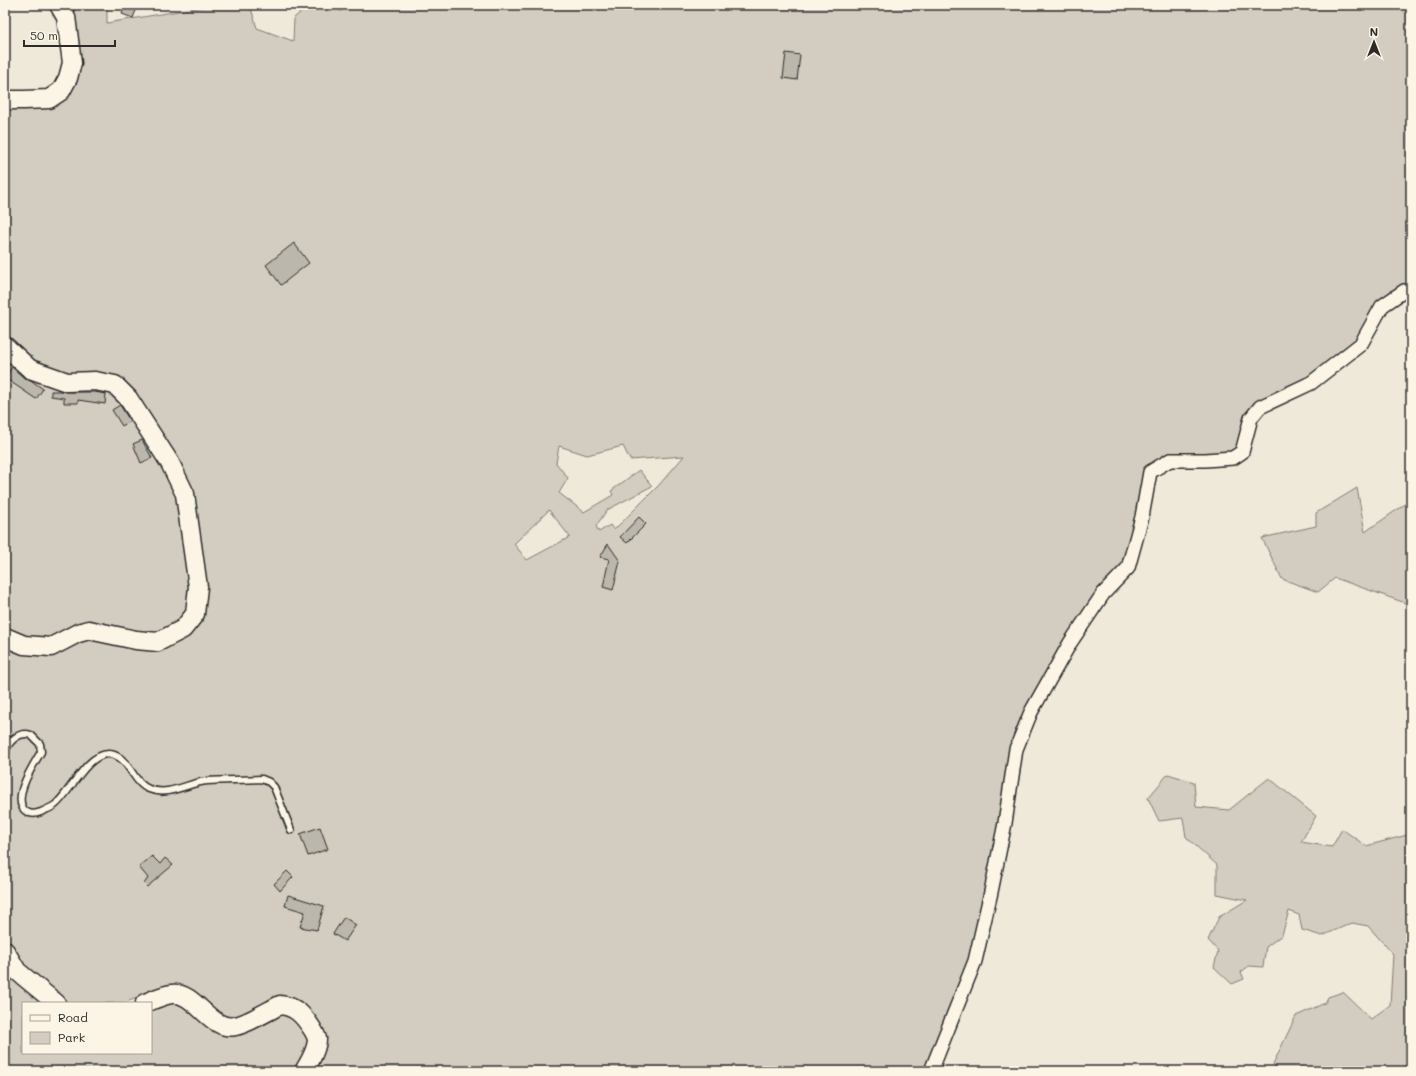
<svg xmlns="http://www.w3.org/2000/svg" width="1416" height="1076" font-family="Mali,sans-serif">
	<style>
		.green { fill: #d2cdc0; stroke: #7e7c76; fill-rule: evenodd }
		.building { fill: #bcb7ac; stroke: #2b2b2b }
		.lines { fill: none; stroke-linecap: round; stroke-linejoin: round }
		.lane-casing { stroke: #2b2b2b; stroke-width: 9 }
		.street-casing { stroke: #2b2b2b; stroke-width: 16 }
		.secondary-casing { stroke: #2b2b2b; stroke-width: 21 }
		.lane { stroke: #fcf5e5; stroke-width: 6 }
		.street { stroke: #fcf5e5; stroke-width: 13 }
		.secondary { stroke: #fcf5e5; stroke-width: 18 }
	</style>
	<rect width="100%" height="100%" fill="#efe9da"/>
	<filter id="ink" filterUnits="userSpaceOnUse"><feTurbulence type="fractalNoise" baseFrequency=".025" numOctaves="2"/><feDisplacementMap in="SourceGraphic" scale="8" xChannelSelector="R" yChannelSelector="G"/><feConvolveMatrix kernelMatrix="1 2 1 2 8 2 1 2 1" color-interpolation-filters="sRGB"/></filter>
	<g filter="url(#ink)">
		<g class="green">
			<path d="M67,5h40v18l107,-18h36l7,23 36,13 1,-23 15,-13h20l12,6 8,-6h1062v277l-32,21 -21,38 -49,39 -52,24 -19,45 -7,5 -85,16 -8,47 -14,48 -97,145 -56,249 -46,112h-613l8,-14 -22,-55 -64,17h-7l-56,-33 -48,17h-52l-6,-2 -42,-35 -18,-29v-177l5,-14 10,-7 8,-2 3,1 6,7 1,7 -14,25 -6,24 3,10 8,6h8l20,-10 40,-47 12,-3 8,4 5,3 10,14 13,13 16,5 25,-6 10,-4 11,-2 55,-2 5,3 4,4 18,43h6l-18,-46 -7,-7c-21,0 -43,-2 -64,-1 -14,2 -33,14 -46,11 -27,-4 -30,-44 -58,-36 -2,0 -6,1 -8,2 -4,2 -8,8 -10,11 -10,12 -19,25 -29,35 -7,7 -31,17 -31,0 0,-14 6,-26 13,-37 2,-3 6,-6 7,-10 4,-12 -10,-25 -22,-22 -7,2 -12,6 -17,11v-99l182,-9 5,-143 -58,-98 -66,-19 -34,-12 -29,-26v-230l62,-11zM559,446l28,9 36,-9 7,14 54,-4 -25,29 -45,45 -4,-5 -11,7 -3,-6 11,-16 45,-24 -13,-16 -28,21 2,4 -29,17 -25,-19 9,-15 -12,-15zM549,510l21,27 -43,23 -13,-16z"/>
			<path d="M5,356l90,33 17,3 10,11 25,36 29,52 15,95 -2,24 -11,14 -21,11 -107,5 -24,-2 -21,-9z"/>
			<path d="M1357,488l8,44 46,-32v105l-76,-27 -17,14 -36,-13 -20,-41 54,-12v-13z"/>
			<path d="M1168,774l26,8 2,25 33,3 40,-32 47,38 -15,26 31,5 10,-18 24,17 45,-12v237h-131l-7,-7 23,-48 29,-13 3,-6 15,-5 28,27 19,-14 3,-51 -25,-28 -16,-3 -30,13 -20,-6 -3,-15 -10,-4 -7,24 -16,12 -3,20 -14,-1 -8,6 3,7 -12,5 -18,-17 4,-16 -10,-11 11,-23 28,-17 -30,-6v-29l-31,-28 -3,-19 -24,3 -11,-23z"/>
			<path d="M5,966l40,37h-22v50h128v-44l21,-7 12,2 26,23 71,-14 10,2 11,12 7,13 -3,13 -10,18h-291z"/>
		</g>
		<g class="building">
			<path d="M125,5h13l-5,13 -11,-4z"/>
			<path d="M786,53l14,2 -3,25 -14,-2z"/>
			<path d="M294,243l15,20 -28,22 -15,-20z"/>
			<path d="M12,367l11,10 9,4 11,8 -7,10 -31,-21z"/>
			<path d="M51,391h9l7,1h27l12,2 -1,10 -27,-4v3h-14v-5l-13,-2z"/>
			<path d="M120,405l10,16 -8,5 -10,-16z"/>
			<path d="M142,440l10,18 -11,5 -8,-19z"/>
			<path d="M639,517l7,7 -19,19 -7,-6z"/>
			<path d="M608,544l12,17 -7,29 -10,-3 6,-28 -9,-2z"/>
			<path d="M320,827l8,22 -20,7 -8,-22z"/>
			<path d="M152,856l8,8 5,-6 8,7 -26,22 -3,-3 4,-6 -9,-11z"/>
			<path d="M287,871l6,6 -13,14 -6,-7z"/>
			<path d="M288,895l36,11 -7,24 -17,-3 5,-15 -20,-6z"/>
			<path d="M344,917l12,8 -11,16 -12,-7z"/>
		</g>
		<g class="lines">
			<defs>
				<path id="lane" d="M5,752c4,-11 14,-21 26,-17l9,9 1,8c-7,12 -32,49 -14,60 5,3 9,2 14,0 4,-2 10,-4 14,-7 15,-12 32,-52 54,-51 20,1 23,29 40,35 20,8 38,-6 58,-8 19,-1 37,-1 55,-2l7,3 5,5 17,43"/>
				<path id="street" d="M931,1071l44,-110 16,-69 14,-69 11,-74 15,-37 39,-69 33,-49 25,-26 14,-51 8,-45 20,-12h35l28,-2 9,-6 9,-34 9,-11 51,-24 50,-39 21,-38 22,-15 7,1"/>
				<g id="secondary">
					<path d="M5,100h19l25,-1 12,-8 7,-13 4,-15 -6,-46 -7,-12"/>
					<path d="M5,346l25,23 37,13 28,-1 20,4 13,13 42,65 15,31 13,93 -3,27 -12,15 -25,13 -22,-2 -47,-10 -11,3 -27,14 -27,-2 -19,-8"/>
					<path d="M5,951l12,20 39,32"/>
					<path d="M145,1003c8,-3 18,-8 27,-9 23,-3 39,38 63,32 12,-2 33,-15 45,-21 15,1 23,10 31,22 2,3 5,8 6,12 0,9 -8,24 -13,32"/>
				</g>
			</defs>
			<use href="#lane" class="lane-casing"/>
			<use href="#street" class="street-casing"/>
			<use href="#secondary" class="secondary-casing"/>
			<use href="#lane" class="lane"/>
			<use href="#street" class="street"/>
			<use href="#secondary" class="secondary"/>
		</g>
	</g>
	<rect width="1416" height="1076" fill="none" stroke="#fcf5e5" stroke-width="20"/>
	<rect x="10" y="10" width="1396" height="1056" fill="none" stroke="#2b2b2b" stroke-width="1.5" filter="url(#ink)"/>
	<rect x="22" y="1002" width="130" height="52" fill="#fcf5e5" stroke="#a8a49b"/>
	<rect x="30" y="1015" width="20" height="6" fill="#fcf5e5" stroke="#a8a49b"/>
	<text x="58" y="1022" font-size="12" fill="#2b2b2b">Road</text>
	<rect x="30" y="1032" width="20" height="12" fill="#d2cdc0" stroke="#a8a49b"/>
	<text x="58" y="1042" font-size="12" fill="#2b2b2b">Park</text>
	<g transform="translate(1374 42)" stroke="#fcf5e5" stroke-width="3" paint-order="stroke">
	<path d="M0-3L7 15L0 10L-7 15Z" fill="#2b2b2b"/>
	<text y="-6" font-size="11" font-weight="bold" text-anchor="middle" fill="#2b2b2b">N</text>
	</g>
	<path d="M24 40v6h91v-6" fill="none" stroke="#2b2b2b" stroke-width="2"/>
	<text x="30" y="40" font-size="12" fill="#2b2b2b" stroke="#fcf5e5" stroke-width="3" paint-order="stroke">50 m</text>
</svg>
